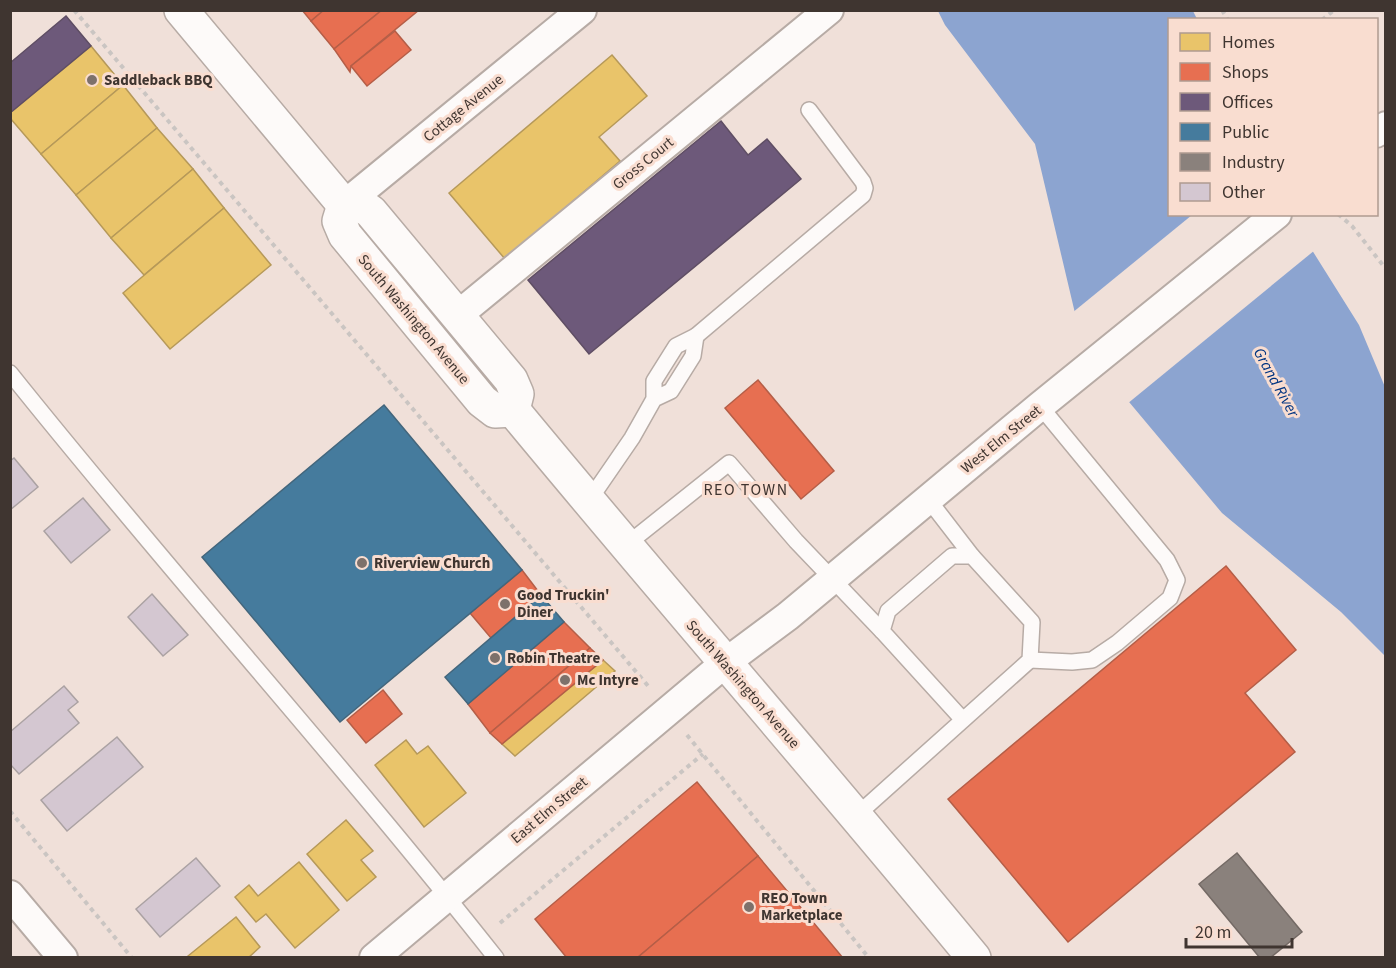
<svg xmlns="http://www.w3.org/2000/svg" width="1396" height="968" font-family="'Source Sans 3',sans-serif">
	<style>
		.water { fill: #8ca4d0 }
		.pier { fill: #f0e0d9 }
		.homes { fill: #e9c46a; stroke: #b69959; stroke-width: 1.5 }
		.shops { fill: #e76f51; stroke: #b55e47; stroke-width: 1.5 }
		.offices { fill: #6d597a; stroke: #5f4e64; stroke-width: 1.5 }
		.public { fill: #457b9d; stroke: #43667c; stroke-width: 1.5 }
		.industry { fill: #8a817c; stroke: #746a65; stroke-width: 1.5 }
		.building { fill: #d4c7d1; stroke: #aba2a3; stroke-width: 1.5 }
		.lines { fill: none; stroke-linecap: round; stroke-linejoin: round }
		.lane-casing { stroke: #b7aba5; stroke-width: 18 }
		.street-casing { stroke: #b7aba5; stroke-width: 32 }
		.secondary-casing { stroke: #b7aba5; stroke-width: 36 }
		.path { stroke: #cac5c2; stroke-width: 4; stroke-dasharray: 4.5 4.5; stroke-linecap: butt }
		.lane { stroke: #fdfaf9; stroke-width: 15 }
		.street { stroke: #fdfaf9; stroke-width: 28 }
		.secondary { stroke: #fdfaf9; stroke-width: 33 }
		.poi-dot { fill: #7d716b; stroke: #f9ddd0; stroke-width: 2 }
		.labels { text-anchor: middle; stroke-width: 6; stroke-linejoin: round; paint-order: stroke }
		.poi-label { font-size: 15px; font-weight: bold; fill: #3f3530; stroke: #f9ddd0; text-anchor: start }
		.street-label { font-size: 15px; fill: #3f3530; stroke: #f9ddd0 }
		.water-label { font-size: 16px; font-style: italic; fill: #003481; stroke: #f9ddd0 }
		.neighbourhood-label { font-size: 16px; letter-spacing: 1.5px; fill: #3f3530; stroke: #f9ddd0 }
	</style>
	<rect width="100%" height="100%" fill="#f0e0d9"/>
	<path class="water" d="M938,11h255l4,8 -27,1v194l120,1 69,110 26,62v269l-44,-44 -119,-99 -139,-166 -48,-203 -90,-119z"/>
	<path class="pier" d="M1293,214l22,36 -188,154 -46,-56 -9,-35 120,-98z"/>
	<g class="homes">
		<path d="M91,46l32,39 -82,69 -31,-36v-5z"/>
		<path d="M612,55l35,41 -48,41 21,24 -115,98 -56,-66z"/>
		<path d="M123,85l34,43 -81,67 -35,-41z"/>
		<path d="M157,128l36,41 -82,69 -35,-43z"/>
		<path d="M193,169l31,39 -80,67 -33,-37z"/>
		<path d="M224,208l47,57 -101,84 -47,-56z"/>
		<path d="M603,660l12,11 -100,85 -13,-12z"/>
		<path d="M406,740l11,14 11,-8 38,47 -42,34 -49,-62z"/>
		<path d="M346,820l27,31 -12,9 15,17 -29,24 -40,-47z"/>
		<path d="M299,862l40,48 -44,38 -29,-34 -10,8 -21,-25 14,-12 9,11z"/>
		<path d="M236,917l24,30 -12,11h-58l-2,-2z"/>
	</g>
	<g class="shops">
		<path d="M302,10h22l-13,11z"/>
		<path d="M324,10h58l-48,39 -23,-28z"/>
		<path d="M382,10h37l-68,56 -1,6 -16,-23z"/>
		<path d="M395,31l16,19 -44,36 -16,-20z"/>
		<path d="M758,380l76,91 -33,28 -76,-91z"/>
		<path d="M1226,566l70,84 -51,43 50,59 -227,190 -120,-143z"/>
		<path d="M522,570l19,25 -50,43 -21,-25z"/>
		<path d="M564,622l26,26 -100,85 -22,-29z"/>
		<path d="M590,648l13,12 -101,84 -12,-11z"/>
		<path d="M383,690l19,24 -36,29 -19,-23z"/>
		<path d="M697,782l61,74 -121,102h-70l-32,-39z"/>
		<path d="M758,856l85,102h-206z"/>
	</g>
	<g class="offices">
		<path d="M66,16l25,30 -81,67v-50z"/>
		<path d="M721,121l27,34 19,-16 34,40 -212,175 -61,-74z"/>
	</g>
	<g class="public">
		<path d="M384,405l138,165 -182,152 -138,-165z"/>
		<path d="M541,595l23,27 -96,82 -23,-27z"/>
	</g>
	<path class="industry" d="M1237,853l65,79 -32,26h-10l-61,-74z"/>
	<g class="building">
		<path d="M14,458l24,29 -28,23v-49z"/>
		<path d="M83,498l27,32 -39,33 -27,-32z"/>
		<path d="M152,594l36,41 -25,21 -35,-39z"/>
		<path d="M64,686l14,16 -10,8 11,13 -60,51 -9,-10v-32z"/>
		<path d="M117,737l26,30 -76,64 -26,-31z"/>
		<path d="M196,858l24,28 -60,51 -24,-28z"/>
	</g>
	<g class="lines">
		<defs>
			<g id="lane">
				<path d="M696,336l167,-141 2,-7 -2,-6 -54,-72"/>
				<path d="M10,373c158,198 329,386 486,585"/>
				<path d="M928,499l44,57"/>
				<path d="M588,502l44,-64 22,-39v-18l22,-35 20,-10 -3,20 -22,35 -17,8"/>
				<path d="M625,546l104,-83 67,78 86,90"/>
				<path d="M1030,660l42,2 20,-2 25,-17 53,-45 7,-18 -10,-20 -127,-154"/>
				<path d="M857,815l173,-155 2,-38 -60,-66h-20l-64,55 -6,20 81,89"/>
			</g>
			<g id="street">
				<path d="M1376,133l10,-7"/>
				<path d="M344,205l238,-195"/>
				<path d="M458,315l371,-305"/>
				<path d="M10,895l53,63"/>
				<path d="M374,958l351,-295 63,-47 252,-210 237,-192"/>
			</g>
			<g id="secondary">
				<path d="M181,10l163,195"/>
				<path d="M360,204l11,8 140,168 6,14 -4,16 -18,1 -13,-10 -137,-166 -6,-14 5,-16z"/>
				<path d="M513,410c152,184 309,363 461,548"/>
			</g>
		</defs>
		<use href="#lane" class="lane-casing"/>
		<use href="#street" class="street-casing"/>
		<use href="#secondary" class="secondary-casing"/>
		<g class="path">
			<path d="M74,10l575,677"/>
			<path d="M1222,10l6,10"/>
			<path d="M1322,20l12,-10"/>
			<path d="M1338,214l14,12 34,43"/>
			<path d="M687,735l182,223"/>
			<path d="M10,811l122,147"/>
			<path d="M500,923l203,-169"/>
		</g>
		<use href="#lane" class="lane"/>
		<use href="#street" class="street"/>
		<use href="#secondary" class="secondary"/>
	</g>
	<g class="poi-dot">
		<circle cx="92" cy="80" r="6"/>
		<circle cx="362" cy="563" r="6"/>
		<circle cx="505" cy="604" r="6"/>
		<circle cx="495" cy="658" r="6"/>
		<circle cx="565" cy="680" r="6"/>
		<circle cx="749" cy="907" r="6"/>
	</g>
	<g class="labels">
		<g class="poi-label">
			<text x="104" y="85">Saddleback BBQ</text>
			<text x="374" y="568">Riverview Church</text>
			<text x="517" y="600">Good Truckin'<tspan x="517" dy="17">Diner</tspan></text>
			<text x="507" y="663">Robin Theatre</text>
			<text x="577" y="685">Mc Intyre</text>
			<text x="761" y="903">REO Town<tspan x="761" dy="17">Marketplace</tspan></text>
		</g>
		<g class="street-label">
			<text transform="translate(463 108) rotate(-39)" y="5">Cottage Avenue</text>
			<text transform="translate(643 163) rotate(-39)" y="5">Gross Court</text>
			<text transform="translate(414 319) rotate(50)" y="5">South Washington Avenue</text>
			<text transform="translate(1001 439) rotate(-39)" y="5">West Elm Street</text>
			<text transform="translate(743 684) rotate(49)" y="5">South Washington Avenue</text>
			<text transform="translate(549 810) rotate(-40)" y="5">East Elm Street</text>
		</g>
		<g class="water-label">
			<text transform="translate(1277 382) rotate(61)" y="6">Grand River</text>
		</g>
		<g class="neighbourhood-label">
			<text x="746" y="495">REO TOWN</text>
		</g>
	</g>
	<rect width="1396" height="968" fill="none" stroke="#3f3530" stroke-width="24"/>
	<rect x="1168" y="18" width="210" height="198" fill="#f9ddd0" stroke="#af9a90" stroke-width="1.5"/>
	<rect x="1180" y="33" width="30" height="18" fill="#e9c46a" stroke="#af9a90" stroke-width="1.5"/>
	<text x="1222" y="48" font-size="18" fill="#3f3530">Homes</text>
	<rect x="1180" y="63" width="30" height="18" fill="#e76f51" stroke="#af9a90" stroke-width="1.5"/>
	<text x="1222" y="78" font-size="18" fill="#3f3530">Shops</text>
	<rect x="1180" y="93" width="30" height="18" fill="#6d597a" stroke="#af9a90" stroke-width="1.5"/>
	<text x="1222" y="108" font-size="18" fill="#3f3530">Offices</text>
	<rect x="1180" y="123" width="30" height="18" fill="#457b9d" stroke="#af9a90" stroke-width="1.5"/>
	<text x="1222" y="138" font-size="18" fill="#3f3530">Public</text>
	<rect x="1180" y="153" width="30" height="18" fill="#8a817c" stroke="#af9a90" stroke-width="1.5"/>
	<text x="1222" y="168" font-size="18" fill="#3f3530">Industry</text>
	<rect x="1180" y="183" width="30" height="18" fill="#d4c7d1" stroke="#af9a90" stroke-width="1.5"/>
	<text x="1222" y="198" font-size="18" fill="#3f3530">Other</text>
	<path d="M1186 938v9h106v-9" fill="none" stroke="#3f3530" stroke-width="3"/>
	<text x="1195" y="938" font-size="18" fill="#3f3530" stroke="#f9ddd0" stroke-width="4.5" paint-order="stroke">20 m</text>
</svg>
